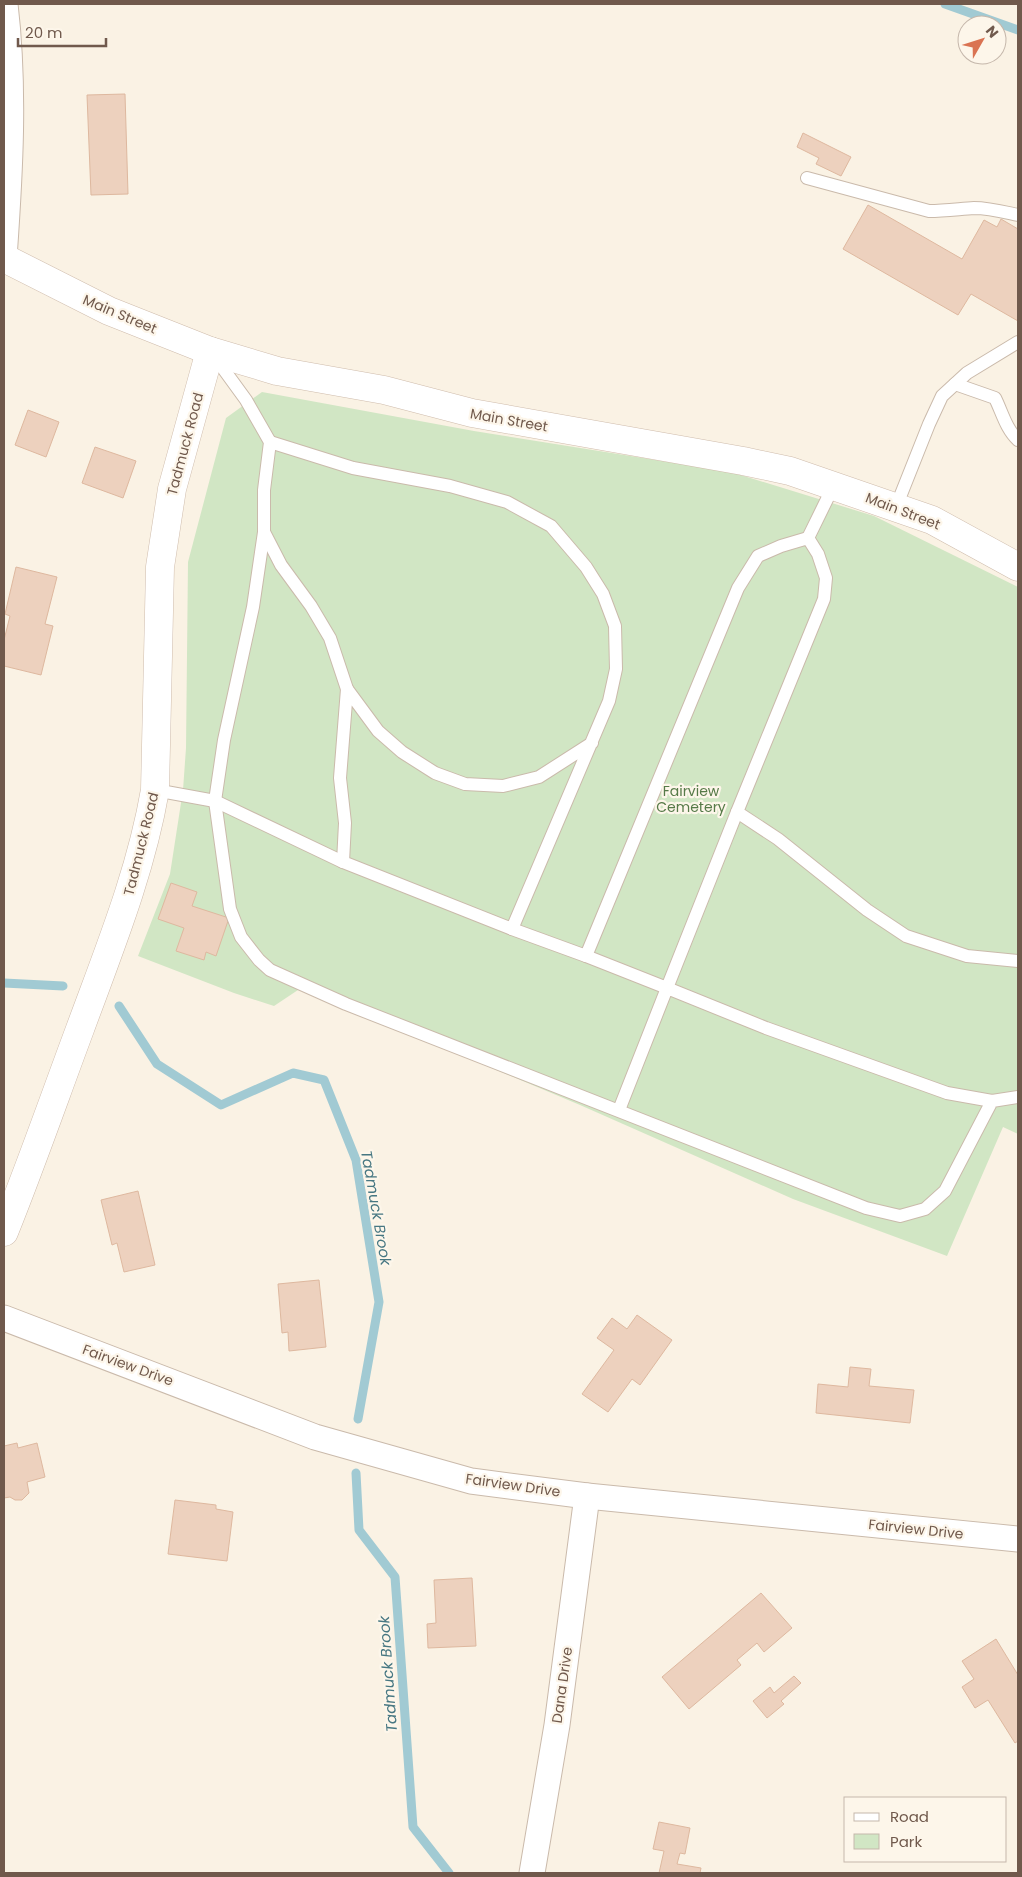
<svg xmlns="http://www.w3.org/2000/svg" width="1022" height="1877" font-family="Poppins,sans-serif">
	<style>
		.green { fill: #d1e6c4 }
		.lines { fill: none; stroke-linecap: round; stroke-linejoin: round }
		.stream { stroke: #a1cad3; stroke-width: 9 }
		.building { fill: #edd1be; stroke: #deb89f }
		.lane-casing { stroke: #cabaab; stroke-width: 14 }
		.street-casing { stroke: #cabaab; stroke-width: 27 }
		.secondary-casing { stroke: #cfbcac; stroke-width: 29 }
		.lane { stroke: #fff; stroke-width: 12 }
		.street { stroke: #fff; stroke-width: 25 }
		.secondary { stroke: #fff; stroke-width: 28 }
		.labels { text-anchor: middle; stroke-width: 4.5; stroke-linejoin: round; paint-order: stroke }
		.street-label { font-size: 14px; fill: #70594c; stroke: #fdf6ea }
		.park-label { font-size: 14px; fill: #567a48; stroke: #fdf6ea }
		.water-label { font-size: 15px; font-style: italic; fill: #477782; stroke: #fdf6ea }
	</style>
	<rect width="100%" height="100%" fill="#faf2e4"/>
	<path class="green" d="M262,392l212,39 257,41 143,44 144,71v547l-15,-7 -56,129 -154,-57 -213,-94 -279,-117 -27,18 -40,-13 -96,-37 32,-82 13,-84 3,-42 2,-186 38,-144z"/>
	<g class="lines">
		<g class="stream">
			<path d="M945,4l73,26"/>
			<path d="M4,983l59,3"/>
			<path d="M119,1006l38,58 64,41 72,-32 31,7 32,80 23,142 -21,117"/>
			<path d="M356,1473l3,57 36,47 18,250 36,46"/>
		</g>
	</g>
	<g class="building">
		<path d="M125,94l3,100 -37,1 -4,-100z"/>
		<path d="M803,133l48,24 -10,19 -25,-12 3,-6 -22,-11z"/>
		<path d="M868,205l94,54 22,-39 13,7 4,-8 17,10v92l-47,-27 -13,21 -115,-66z"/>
		<path d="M28,410l31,12 -13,35 -31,-12z"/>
		<path d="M95,447l41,14 -13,37 -41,-15z"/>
		<path d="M16,567l41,10 -12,47 8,2 -12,49 -37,-9v-26l6,-24 -5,-2z"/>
		<path d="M171,883l26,9 -5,14 37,12 -13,38 -10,-4 -2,8 -28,-9 8,-23 -26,-9z"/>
		<path d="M138,1191l17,74 -31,7 -7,-29 -5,2 -11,-45z"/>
		<path d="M319,1280l7,67 -37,4 -1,-19 -6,1 -4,-49z"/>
		<path d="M637,1315l35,25 -32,45 -8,-6 -24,33 -26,-18 32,-44 -17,-12 15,-20 15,11z"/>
		<path d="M850,1367l21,2 -2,17 45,4 -4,33 -94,-10 2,-29 30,3z"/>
		<path d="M17,1443l1,5 19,-5 8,34 -18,5 2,11 -7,7h-7l-5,-3 -6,1v-52z"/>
		<path d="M175,1500l41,5v4l17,3 -6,49 -59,-7z"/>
		<path d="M472,1578l4,68 -48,2 -1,-24 9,-1 -2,-43z"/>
		<path d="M761,1593l31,35 -28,24 -7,-9 -20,17 4,5 -52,44 -27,-32z"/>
		<path d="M996,1639l22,36v66l-3,2 -27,-43 -13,8 -13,-21 12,-8 -12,-18z"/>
		<path d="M794,1676l7,7 -20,18 3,3 -17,14 -14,-17 17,-14 4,6z"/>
		<path d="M659,1822l31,6 -5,26 -5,-1 -3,11 24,4 -1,5h-41l5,-22 -11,-2z"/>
	</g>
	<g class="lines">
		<defs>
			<g id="lane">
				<path d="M807,178l122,33c15,0 30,-2 45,-3 15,0 30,4 44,7"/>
				<path d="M214,356l32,44 24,42 -6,48v42l-11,75 -29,133 -9,61 15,108 11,28 18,23 11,10 76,34 520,204 34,8 25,-7 20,-18 47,-90 26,-4"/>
				<path d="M955,384l40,14c7,14 11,31 23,42"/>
				<path d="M270,442l83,26 97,18 57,16 44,24 35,41 17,27 12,32 1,43 -7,32 -97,228 -169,-67 2,-39 -5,-45 7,-89 31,42 24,21 33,21 30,11 38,2 36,-9 53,-34"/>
				<path d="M896,507l33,-83 13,-28 25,-23 51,-31"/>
				<path d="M264,532l17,33 30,41 19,32 17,51"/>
				<path d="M808,538l26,-53"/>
				<path d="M155,790l60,11 128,61"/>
				<path d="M512,929l74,27 152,-368 20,-32 23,-10 27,-8 10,16 8,24 -2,21 -87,213 41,27 89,71 39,26 61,20 51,5"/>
				<path d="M586,956l81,32 70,-176"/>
				<path d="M619,1110l48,-122 99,40 181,65 45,8"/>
			</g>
			<g id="street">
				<path d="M4,258c6,-85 11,-169 1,-254"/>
				<path d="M4,1318l311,119 156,44 116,15 431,43"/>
				<path d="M532,1873l25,-148 30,-229"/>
			</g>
			<g id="secondary">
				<path d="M4,258l105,53 101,40 67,20 107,19 88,23 271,48 47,10 142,49 86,47"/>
				<path d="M4,1232c27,-67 51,-136 76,-203 29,-79 61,-157 75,-239l5,-223 12,-78 38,-138"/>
			</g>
		</defs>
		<use href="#lane" class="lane-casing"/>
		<use href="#street" class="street-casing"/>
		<use href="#secondary" class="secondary-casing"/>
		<use href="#lane" class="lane"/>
		<use href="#street" class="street"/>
		<use href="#secondary" class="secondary"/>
	</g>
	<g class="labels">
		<g class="street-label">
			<text transform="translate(120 314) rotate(23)" y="5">Main Street</text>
			<text transform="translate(509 420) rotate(10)" y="5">Main Street</text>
			<text transform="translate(185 444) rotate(-75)" y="5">Tadmuck Road</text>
			<text transform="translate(903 511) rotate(21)" y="5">Main Street</text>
			<text transform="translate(141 844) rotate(-76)" y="5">Tadmuck Road</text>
			<text transform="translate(128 1365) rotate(20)" y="5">Fairview Drive</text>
			<text transform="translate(513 1485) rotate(8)" y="5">Fairview Drive</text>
			<text transform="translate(916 1529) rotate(6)" y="5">Fairview Drive</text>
			<text transform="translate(562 1685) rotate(-82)" y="5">Dana Drive</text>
		</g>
		<g class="park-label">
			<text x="691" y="796">Fairview<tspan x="691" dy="16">Cemetery</tspan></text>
		</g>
		<g class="water-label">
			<text transform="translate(376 1208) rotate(80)" y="5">Tadmuck Brook</text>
			<text transform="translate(388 1674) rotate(-94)" y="5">Tadmuck Brook</text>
		</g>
	</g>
	<rect width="1022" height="1877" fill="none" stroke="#70594c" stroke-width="10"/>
	<rect x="844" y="1797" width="162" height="65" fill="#fdf6ea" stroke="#c5b7ab"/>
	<rect x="854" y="1813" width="25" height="8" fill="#ffffff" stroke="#c5b7ab"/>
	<text x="890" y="1822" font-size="15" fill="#70594c">Road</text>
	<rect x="854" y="1834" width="25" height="15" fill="#d1e6c4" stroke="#c5b7ab"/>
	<text x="890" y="1847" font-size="15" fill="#70594c">Park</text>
	<g transform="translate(982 40) rotate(51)"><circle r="24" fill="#fdf6ea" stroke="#c5b7ab"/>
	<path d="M0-4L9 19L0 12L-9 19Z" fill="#da7352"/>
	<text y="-8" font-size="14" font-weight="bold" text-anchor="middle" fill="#70594c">N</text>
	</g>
	<path d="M18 38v8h88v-8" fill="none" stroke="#70594c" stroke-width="2.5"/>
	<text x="25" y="38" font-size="15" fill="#70594c" stroke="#fdf6ea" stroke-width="4" paint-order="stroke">20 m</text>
</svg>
